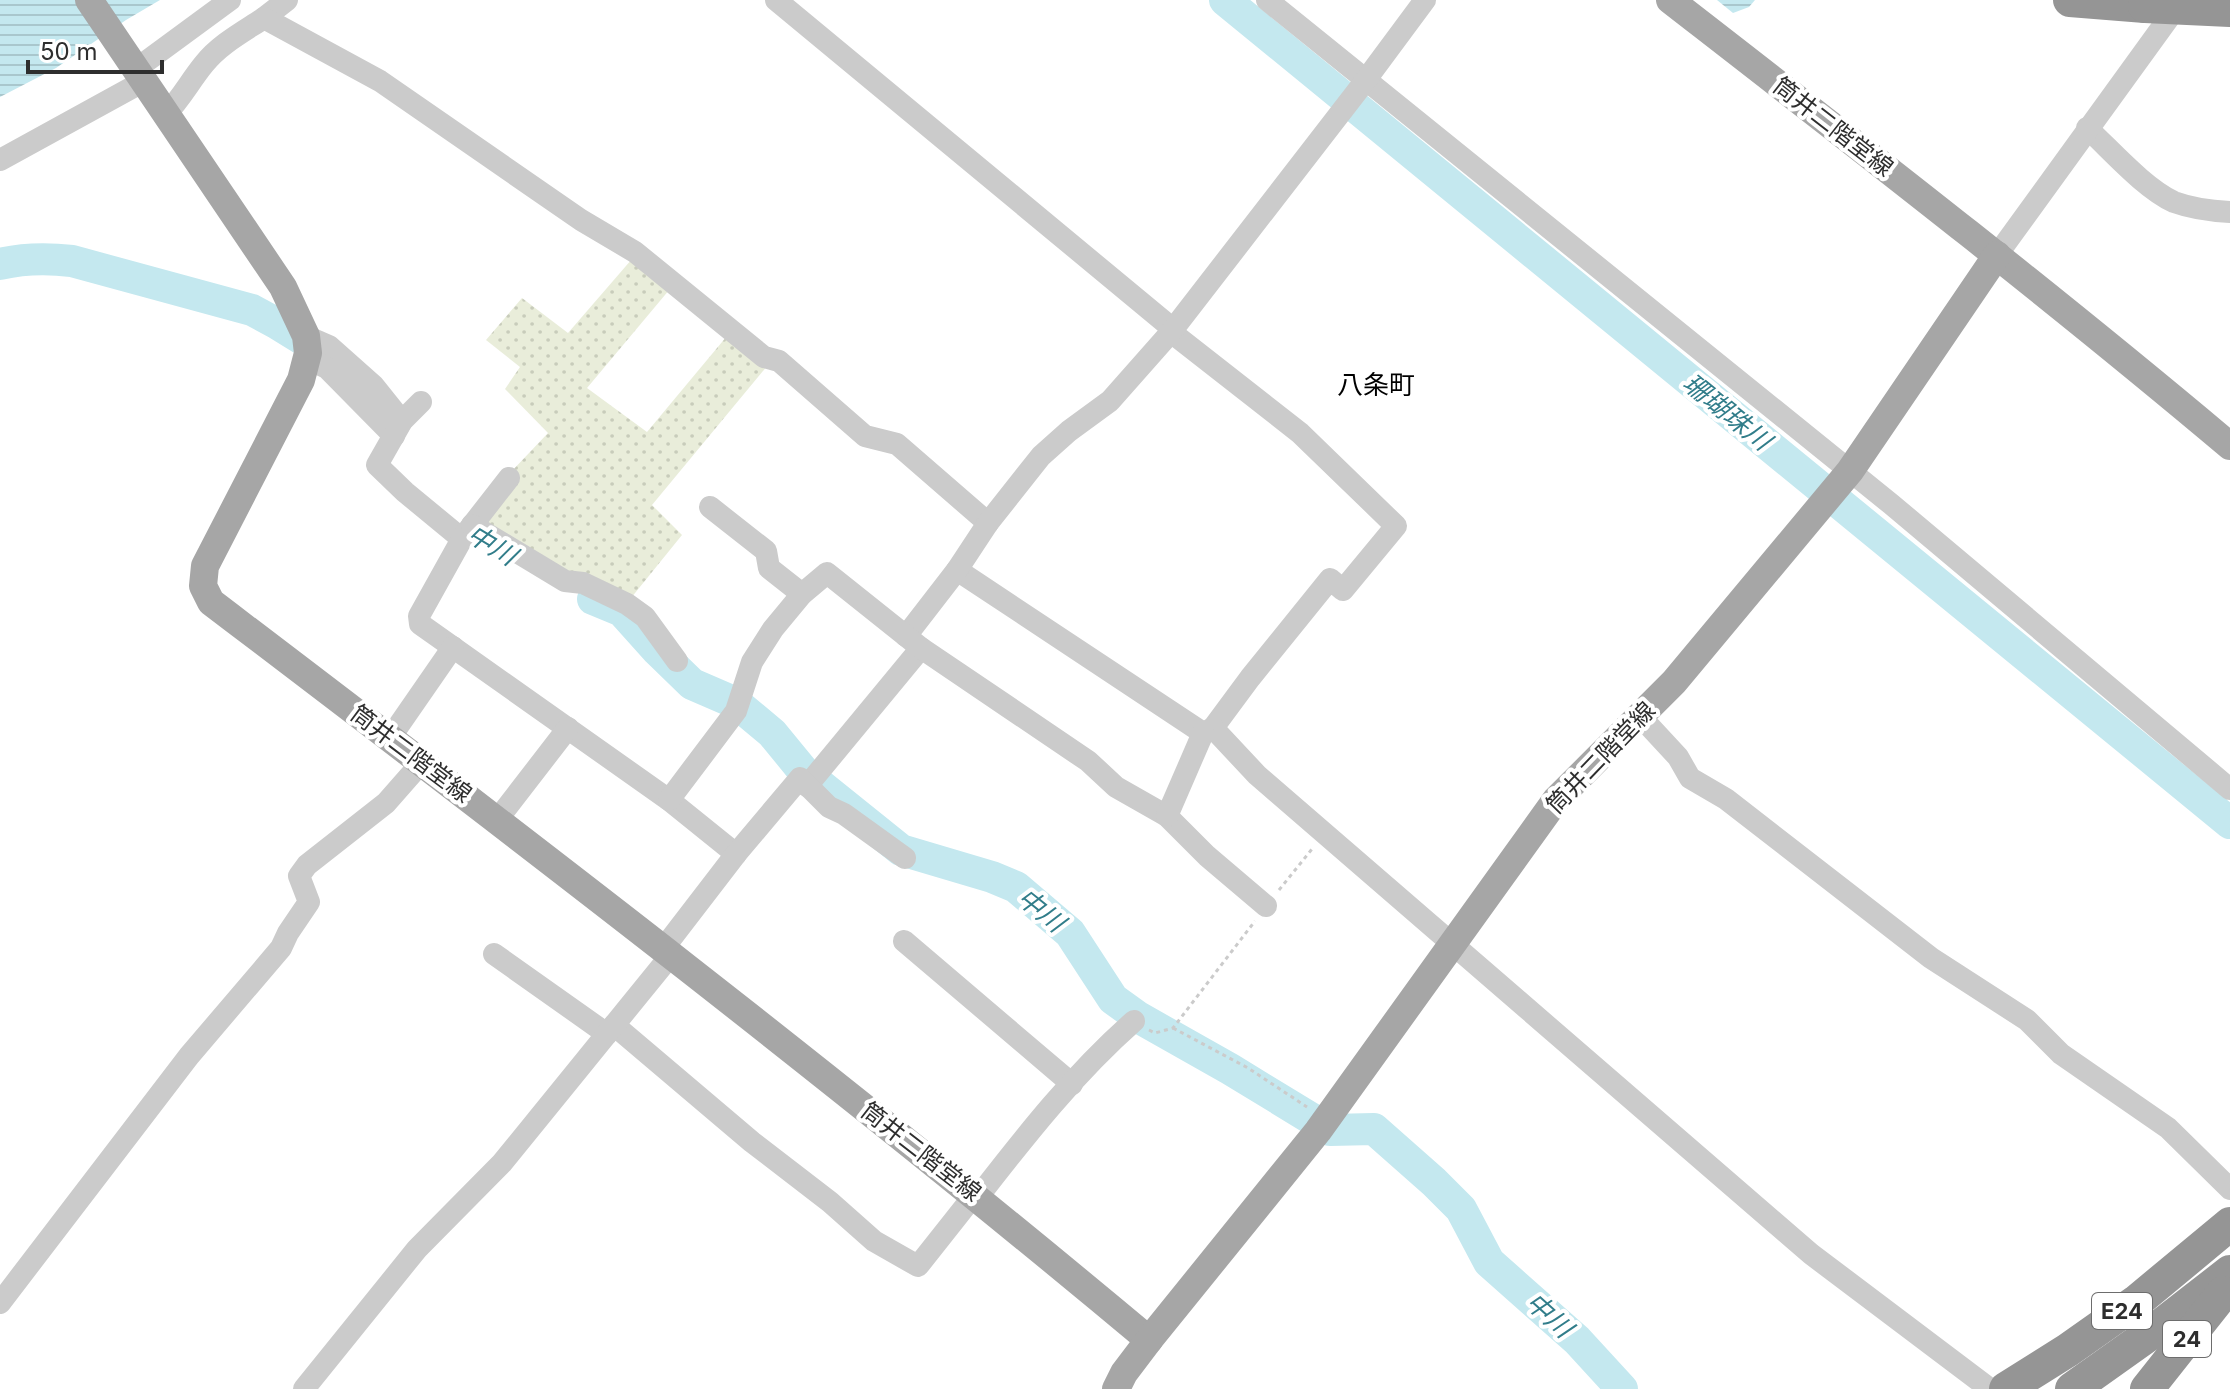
<svg xmlns="http://www.w3.org/2000/svg" width="2230" height="1389" font-family="Inter,'Noto Sans JP',sans-serif">
	<style>
		.green { fill: url(#green-dots) }
		.water { fill: url(#water-rules) }
		.lines { fill: none; stroke-linecap: round; stroke-linejoin: round }
		.river { stroke: #c4e8ef; stroke-width: 32 }
		.path { stroke: #cbcbcb; stroke-width: 3; stroke-dasharray: 4 4; stroke-linecap: butt }
		.minor { stroke: #cbcbcb; stroke-width: 22 }
		.major { stroke: #a6a6a6; stroke-width: 28 }
		.highway { stroke: #959595; stroke-width: 34 }
		.highway-bridge { stroke: #959595; stroke-width: 34 }
		.labels { text-anchor: middle; stroke-width: 8; stroke-linejoin: round; paint-order: stroke }
		.shield { fill: #fff; stroke: #6d6d6d; stroke-width: 2 }
		.shield-label { font-size: 22px; font-weight: bold; fill: #2e2e2e }
		.street-label { font-size: 24px; fill: #2e2e2e; stroke: #fff }
		.neighbourhood-label { font-size: 26px; fill: #000; stroke: #fff }
		.water-label { font-size: 26px; font-style: italic; fill: #317d8a; stroke: #fff }
	</style>
	<defs>
		<pattern id="green-dots" width="8" height="8" patternUnits="userSpaceOnUse" patternTransform="scale(2)"><rect width="8" height="8" fill="#e9edda"/><path d="M2 2h.1M6 6h.1" fill="none" stroke="#c8ccbb" stroke-width="1.8" stroke-linecap="round"/></pattern>
		<pattern id="water-rules" width="6" height="5" patternUnits="userSpaceOnUse" patternTransform="scale(2)"><rect width="6" height="5" fill="#c4e8ef"/><path d="M0 2.5h6" fill="none" stroke="#a9c7cd"/></pattern>
	</defs>
	<rect width="100%" height="100%" fill="#fff"/>
	<path class="green" d="M632,259l38,30 -83,99 60,44 80,-96 41,29 -116,140 30,30 -51,63 -75,-32 -72,-44 26,-49 38,-40 -43,-44 15,-22 -34,-27 36,-42 46,35z"/>
	<g class="water">
		<path d="M0,0h160l-34,20 -70,48 -56,29z"/>
		<path d="M1717,0h38l-6,7 -16,6z"/>
	</g>
	<g class="lines">
		<g class="river">
			<path d="M1225,0l1005,823"/>
			<path d="M0,264c25,-6 47,-6 72,-3l180,49 24,13 47,29"/>
			<path d="M593,599l29,12 35,39 35,34 44,19 36,30 32,39 97,78 91,27 24,10 54,46 43,66 25,18 92,52 100,61 44,-1 60,53 27,27 28,53 88,78 45,49"/>
		</g>
		<g class="path">
			<path d="M1279,890l33,-41"/>
			<path d="M1173,1028l75,40 59,39"/>
			<path d="M1149,1030l6,3 18,-5 82,-107"/>
		</g>
		<g class="minor">
			<path d="M776,0l397,329"/>
			<path d="M1267,0l624,504 339,285"/>
			<path d="M264,18l23,-18"/>
			<path d="M136,69l94,-69"/>
			<path d="M165,115c16,-16 25,-34 39,-51 16,-20 39,-32 60,-46l116,63 201,139 54,32 129,105 15,4 86,75 32,8 91,79"/>
			<path d="M2087,128c25,23 57,60 87,74 19,7 36,9 56,10"/>
			<path d="M0,160l144,-79"/>
			<path d="M1997,255l184,-254"/>
			<path d="M1171,332l129,101 96,93 -53,64 -13,-11 -80,99 -37,50"/>
			<path d="M306,336l23,10 45,40 28,35"/>
			<path d="M306,358l21,10 67,68"/>
			<path d="M421,402l-19,19 -25,44 28,27 57,47"/>
			<path d="M509,478l-46,59 -44,79 1,8 249,176 67,54"/>
			<path d="M710,507l56,44 3,17 33,26"/>
			<path d="M472,525l93,56 18,2 44,21 18,13 32,44"/>
			<path d="M957,570l246,163 10,-5 44,47 554,479 179,135"/>
			<path d="M906,636l51,-66 31,-47 53,-67 28,-25 41,-30 61,-69 191,-247 63,-85"/>
			<path d="M1640,716l38,41 12,21 36,21 205,159 96,62 34,34 107,74 62,61"/>
			<path d="M390,738l63,-91"/>
			<path d="M807,786l114,-138"/>
			<path d="M669,800l67,-89 16,-49 21,-33 29,-35 25,-21 94,75 167,113 28,26 51,29 40,40 59,50"/>
			<path d="M1167,816l36,-83"/>
			<path d="M497,820l71,-92"/>
			<path d="M904,941l168,143"/>
			<path d="M663,949l73,-95 64,-76 29,29 15,7 61,44"/>
			<path d="M494,954l113,80"/>
			<path d="M614,1025l138,117 78,60 44,39 44,25 57,-72"/>
			<path d="M978,1197c48,-62 97,-124 156,-176"/>
			<path d="M0,1303l189,-247 92,-108 7,-15 21,-31 -10,-26 8,-11 79,-62 36,-41"/>
			<path d="M304,1389l113,-140 85,-86 169,-208"/>
		</g>
		<g class="major">
			<path d="M89,0l194,287 23,49 2,17 -7,27 -96,186 -2,20 8,16c317,241 633,483 938,738"/>
			<path d="M1670,0c188,146 377,292 560,446"/>
			<path d="M1116,1389l8,-16 25,-33 169,-209 238,-331 118,-118 176,-211 147,-216"/>
		</g>
		<g class="highway">
			<path d="M2070,0l75,6"/>
			<path d="M2006,1389l62,-39 68,-48 94,-78"/>
			<path d="M2072,1389l86,-61 72,-56"/>
			<path d="M2147,1389l76,-96"/>
		</g>
		<path class="highway-bridge" d="M2145,6l85,4"/>
	</g>
	<g class="labels">
		<g class="shield">
			<rect x="2092" y="1293" width="60" height="36" rx="6"/>
			<rect x="2163" y="1321" width="48" height="36" rx="6"/>
		</g>
		<g class="shield-label">
			<text x="2122" y="1319">E24</text>
			<text x="2187" y="1347">24</text>
		</g>
		<g class="street-label">
			<text transform="translate(1833 127) rotate(38)" y="8">筒井二階堂線</text>
			<text transform="translate(411 754) rotate(37)" y="8">筒井二階堂線</text>
			<text transform="translate(1601 758) rotate(-46)" y="8">筒井二階堂線</text>
			<text transform="translate(921 1152) rotate(38)" y="8">筒井二階堂線</text>
		</g>
		<g class="neighbourhood-label">
			<text x="1376" y="394">八条町</text>
		</g>
		<g class="water-label">
			<text transform="translate(1727 412) rotate(39)" y="9">珊瑚珠川</text>
			<text transform="translate(492 545) rotate(31)" y="9">中川</text>
			<text transform="translate(1041 910) rotate(39)" y="9">中川</text>
			<text transform="translate(1549 1315) rotate(42)" y="9">中川</text>
		</g>
	</g>
	<path d="M28 60v12h134v-12" fill="none" stroke="#2e2e2e" stroke-width="4"/>
	<text x="40" y="60" font-size="24" fill="#2e2e2e" stroke="#ffffff" stroke-width="6" paint-order="stroke">50 m</text>
</svg>
